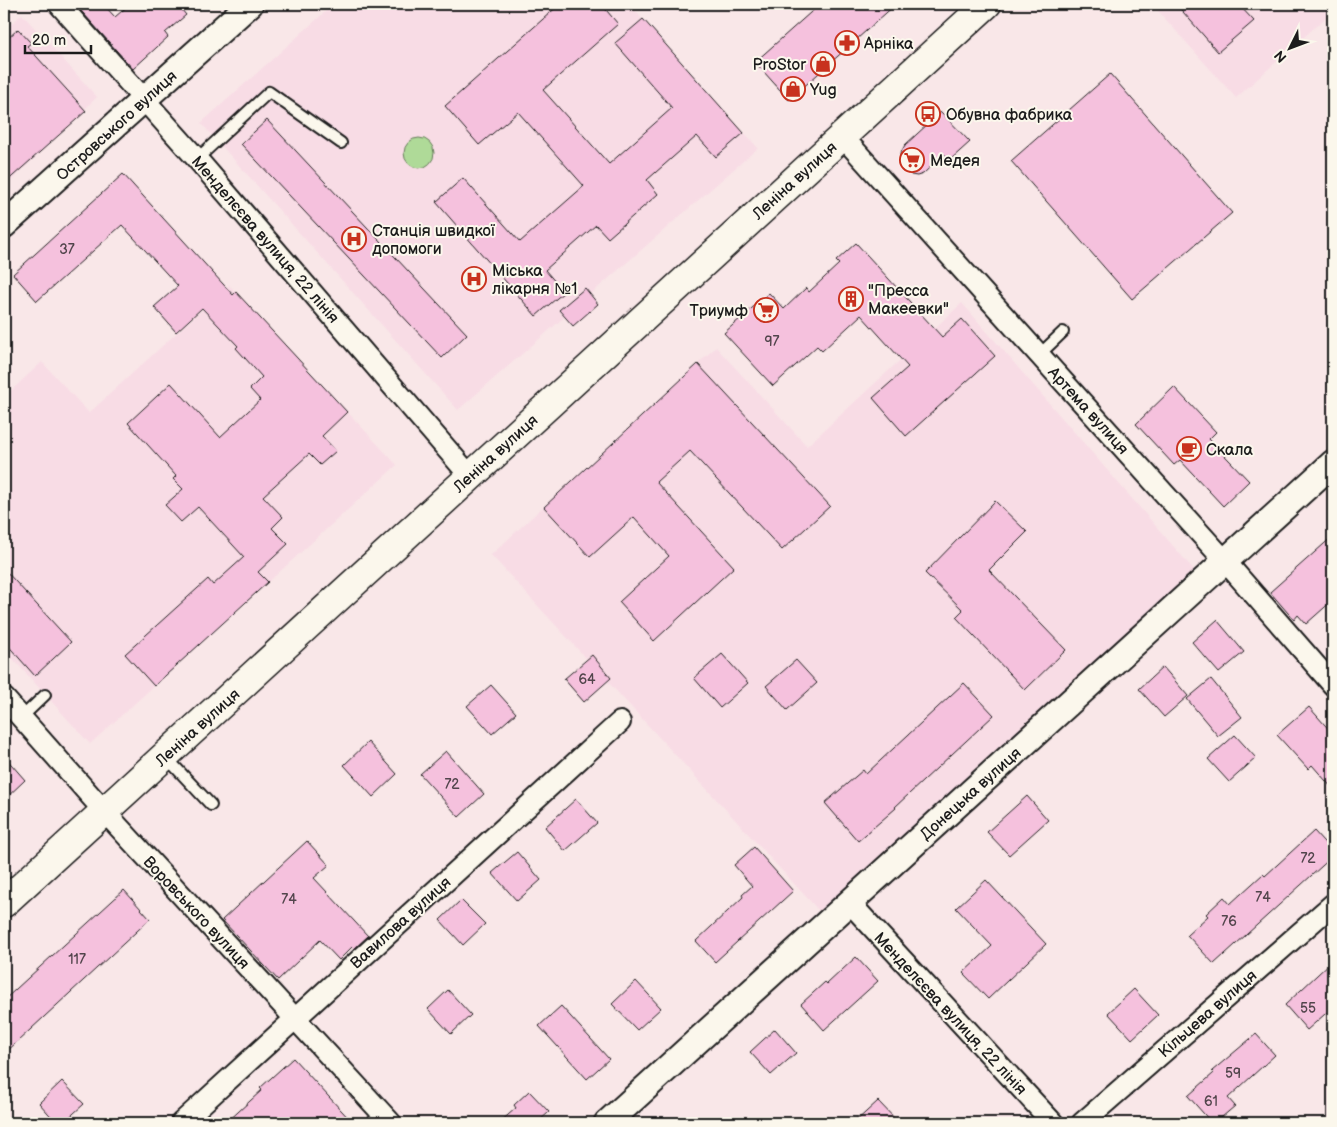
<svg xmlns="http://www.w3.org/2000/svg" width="1337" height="1127" font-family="'Balsamiq Sans',sans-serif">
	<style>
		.built { fill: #f8dce5 }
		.green { fill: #afda98; stroke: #667b5a }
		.building { fill: #f5c1dd; stroke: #1c1c1c }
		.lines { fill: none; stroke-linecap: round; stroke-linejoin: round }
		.service-casing { stroke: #1c1c1c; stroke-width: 14 }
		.minor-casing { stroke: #1c1c1c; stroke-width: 24 }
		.tertiary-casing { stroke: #1c1c1c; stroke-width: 29 }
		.secondary-casing { stroke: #1c1c1c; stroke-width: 31 }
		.service { stroke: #fbf7ec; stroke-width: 10 }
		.minor { stroke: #fbf7ec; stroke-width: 20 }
		.tertiary { stroke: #fbf7ec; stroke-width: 25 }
		.secondary { stroke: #fbf7ec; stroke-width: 28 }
		.labels { text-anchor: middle; stroke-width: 4; stroke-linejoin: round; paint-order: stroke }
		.number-label { font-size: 14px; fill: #52454c }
		.poi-label { font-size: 16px; fill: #1c1c1c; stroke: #fbf7ec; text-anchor: start }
		.street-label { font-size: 16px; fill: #1c1c1c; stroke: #fbf7ec }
	</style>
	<rect width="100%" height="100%" fill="#f9e7e8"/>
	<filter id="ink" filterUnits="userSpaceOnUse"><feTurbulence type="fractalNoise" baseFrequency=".02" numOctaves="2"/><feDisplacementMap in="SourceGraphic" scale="10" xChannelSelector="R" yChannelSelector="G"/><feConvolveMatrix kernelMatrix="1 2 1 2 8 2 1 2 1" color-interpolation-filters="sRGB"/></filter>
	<g filter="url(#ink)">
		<g class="built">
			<path d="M334,4h295l129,144 -300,262 -257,-287z"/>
			<path d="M1152,4h181v7l-97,87z"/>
			<path d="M22,14l75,83 -93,91v-157z"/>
			<path d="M229,285l168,180 -307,279 -86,-95v-252l38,-35 47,51z"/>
			<path d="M962,303l232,267 -372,344 -331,-359 225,-208 91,99z"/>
		</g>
		<circle class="green" cx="419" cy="153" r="15"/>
		<g class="building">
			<path d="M75,4h28l12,13 15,-13h47l9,11 -21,18 3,4 -35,32z"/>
			<path d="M560,4h41l17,20 -75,66 66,74 63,-56 -57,-65 28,-24 101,114 -28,24 -19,-21 -50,44 11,14 -50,44 -12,-13 -51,45 19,22 -28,24 -100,-114 27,-24 57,64 64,-56 -66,-74 -39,33 -34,-39z"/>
			<path d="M820,4h76l-107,96 -34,-38z"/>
			<path d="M1176,4h62l16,17 -36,31z"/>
			<path d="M18,29l13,14 -4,3 59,65 -82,73v-142z"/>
			<path d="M1110,74l122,139 -100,86 -121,-138z"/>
			<path d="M941,112l29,30 -20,18 -6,-6 -21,20 -6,2 -6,-1 -9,-11 -2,-10 5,-9z"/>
			<path d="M267,120l200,214 -25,24 -201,-214z"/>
			<path d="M123,174l110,121 3,-3 111,120 -25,24 14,15 -16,14 -11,-11 -46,42 20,21 -11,11 16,16 -30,28 10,10 -114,104 -29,-32 83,-75 5,6 31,-28 -46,-50 -17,15 -16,-17 18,-16 -10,-10 3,-3 -48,-53 43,-40 49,54 40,-37 -10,-11 12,-12 -26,-29 2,-2 -36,-38 -26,24 -22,-25 24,-21 -56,-61 -85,76 -24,-27z"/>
			<path d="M856,243l86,94 20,-18 33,37 -89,80 -33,-38 35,-31 -47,-52 -39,36 -5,-5 -44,40 -49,-53 45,-40 15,16 22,-21 3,4 30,-28 -3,-3z"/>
			<path d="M585,288l13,16 -25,22 -14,-16z"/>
			<path d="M698,364l132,142 -48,44 -92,-99 -34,31 78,85 -80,74 -35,-39 50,-46 -35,-39 -44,40 -46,-50z"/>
			<path d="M1174,387l42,45 -7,7 40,42 -26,25 -43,-46 -6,5 -38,-41z"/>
			<path d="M995,501l32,31 -38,38 77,80 -41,40 -69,-73 7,-7 -38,-37z"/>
			<path d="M1333,536v64l-27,24 -8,-9 -4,5 -24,-28z"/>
			<path d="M4,569l67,73 -36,34 -31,-35z"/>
			<path d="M1217,620l27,32 -25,21 -27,-31z"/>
			<path d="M722,654l26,29 -28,25 -26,-30z"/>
			<path d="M592,655l19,23 -27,24 -20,-23z"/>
			<path d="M796,660l21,23 -30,27 -21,-24z"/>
			<path d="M1163,667l25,29 -24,21 -25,-28z"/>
			<path d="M1211,679l31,38 -24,19 -31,-37z"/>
			<path d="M964,683l30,32 -99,92 1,1 -38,33 -33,-38 38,-33 3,4z"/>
			<path d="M491,685l25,28 -24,21 -25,-28z"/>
			<path d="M1309,707l24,27v55l-21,-24 -4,4 -31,-34z"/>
			<path d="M1235,735l21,23 -27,24 -21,-23z"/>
			<path d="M368,742l29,32 -24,23 -29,-32z"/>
			<path d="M446,751l38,43 -25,23 -39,-43z"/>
			<path d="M4,756l21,24 -21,20z"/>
			<path d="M1027,796l21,24 -39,35 -22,-23z"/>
			<path d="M576,799l21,24 -32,28 -20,-24z"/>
			<path d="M1314,831l19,21v4l-119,108 -27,-29 21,-19 -2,-2 18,-17 6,7 33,-30 2,2z"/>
			<path d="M307,841l22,24 -15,13 54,58 -14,13 -2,-2 -13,13 -19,-20 -42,40 -56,-60z"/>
			<path d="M754,847l39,44 -78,71 -19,-21 47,-44 -1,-2 10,-9 -18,-21z"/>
			<path d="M517,852l24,28 -24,21 -25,-28z"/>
			<path d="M986,880l60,64 -58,55 -25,-26 29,-27 -36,-38z"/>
			<path d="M124,890l26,29 -146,135v-54z"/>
			<path d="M461,900l24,24 -22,21 -23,-25z"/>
			<path d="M856,957l22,24 -54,49 -23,-26 24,-22 2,2z"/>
			<path d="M1333,960v47l-26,23 -22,-25z"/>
			<path d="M636,981l25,27 -24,22 -25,-26z"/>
			<path d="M1134,989l24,26 -26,24 -24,-26z"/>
			<path d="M448,990l23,25 -20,19 -23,-25z"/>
			<path d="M561,1006l48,53 -22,20 -48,-53z"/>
			<path d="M775,1029l21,24 -25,22 -21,-23z"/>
			<path d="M1256,1034l19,21 -47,43 7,8 -20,17h-3l-24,-27 26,-23 -2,-2z"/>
			<path d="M293,1058l60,65h-127l36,-33 -2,-2z"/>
			<path d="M62,1081l22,23 -21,19h-6l-18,-20z"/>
			<path d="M529,1091l20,21 -12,11h-38l17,-15 -2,-3z"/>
			<path d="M878,1101l21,22h-45z"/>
		</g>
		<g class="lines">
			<defs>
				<g id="service">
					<path d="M197,159l72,-67 72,51"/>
					<path d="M1039,355l24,-23"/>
					<path d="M21,718l24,-23"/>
					<path d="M165,756l46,49"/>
				</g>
				<g id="minor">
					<path d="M59,4l138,155 273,317"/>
					<path d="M842,136l383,425 108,124"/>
					<path d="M4,698l100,113 287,312"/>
					<path d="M850,903l203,220"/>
					<path d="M181,1123l439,-401"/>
					<path d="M1082,1123l251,-219"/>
				</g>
				<g id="tertiary">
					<path d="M4,225l246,-221"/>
					<path d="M607,1123l726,-660"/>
				</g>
				<path id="secondary" d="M4,903l983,-899"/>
			</defs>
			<use href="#service" class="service-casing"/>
			<use href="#minor" class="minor-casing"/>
			<use href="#tertiary" class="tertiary-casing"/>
			<use href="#secondary" class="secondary-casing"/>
			<use href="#service" class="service"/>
			<use href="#minor" class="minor"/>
			<use href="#tertiary" class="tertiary"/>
			<use href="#secondary" class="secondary"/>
		</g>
	</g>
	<defs>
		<symbol id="pharmacy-ring" viewBox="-11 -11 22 22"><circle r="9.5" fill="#fbf7ec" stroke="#c8321e" stroke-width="1.5"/><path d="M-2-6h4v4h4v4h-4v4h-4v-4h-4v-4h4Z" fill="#c8321e"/></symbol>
		<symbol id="shop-ring" viewBox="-11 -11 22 22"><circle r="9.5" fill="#fbf7ec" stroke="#c8321e" stroke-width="1.5"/><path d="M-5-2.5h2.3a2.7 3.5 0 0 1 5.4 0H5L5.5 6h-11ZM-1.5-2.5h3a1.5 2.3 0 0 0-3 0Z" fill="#c8321e"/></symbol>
		<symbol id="bus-ring" viewBox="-11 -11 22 22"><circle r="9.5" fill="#fbf7ec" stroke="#c8321e" stroke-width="1.5"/><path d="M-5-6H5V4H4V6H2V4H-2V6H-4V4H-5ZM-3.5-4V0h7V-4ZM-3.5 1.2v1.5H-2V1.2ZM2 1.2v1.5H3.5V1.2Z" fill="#c8321e"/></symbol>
		<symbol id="supermarket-ring" viewBox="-11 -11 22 22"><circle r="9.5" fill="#fbf7ec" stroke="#c8321e" stroke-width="1.5"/><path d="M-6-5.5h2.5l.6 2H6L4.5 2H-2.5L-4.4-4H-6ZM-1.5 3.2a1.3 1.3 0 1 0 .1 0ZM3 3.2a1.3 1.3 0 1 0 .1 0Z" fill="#c8321e"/></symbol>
		<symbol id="hospital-ring" viewBox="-11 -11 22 22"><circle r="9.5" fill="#fbf7ec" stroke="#c8321e" stroke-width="1.5"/><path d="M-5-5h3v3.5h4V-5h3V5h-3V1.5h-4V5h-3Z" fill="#c8321e"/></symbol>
		<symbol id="building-ring" viewBox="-11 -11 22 22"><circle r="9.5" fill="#fbf7ec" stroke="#c8321e" stroke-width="1.5"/><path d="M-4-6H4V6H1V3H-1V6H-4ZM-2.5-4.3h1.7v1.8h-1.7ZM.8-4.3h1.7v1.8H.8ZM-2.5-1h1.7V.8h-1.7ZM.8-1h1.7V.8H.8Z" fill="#c8321e"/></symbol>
		<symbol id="cafe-ring" viewBox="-11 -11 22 22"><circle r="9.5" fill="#fbf7ec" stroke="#c8321e" stroke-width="1.5"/><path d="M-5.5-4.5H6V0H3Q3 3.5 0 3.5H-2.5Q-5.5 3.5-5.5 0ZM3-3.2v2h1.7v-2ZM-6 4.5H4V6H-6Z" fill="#c8321e"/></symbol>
	</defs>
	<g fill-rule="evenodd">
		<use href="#pharmacy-ring" x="833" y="29" width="28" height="28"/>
		<use href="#shop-ring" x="809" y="50" width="28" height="28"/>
		<use href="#shop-ring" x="779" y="75" width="28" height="28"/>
		<use href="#bus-ring" x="914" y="100" width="28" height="28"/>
		<use href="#supermarket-ring" x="898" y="146" width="28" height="28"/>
		<use href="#hospital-ring" x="340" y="225" width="28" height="28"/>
		<use href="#hospital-ring" x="460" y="265" width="28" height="28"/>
		<use href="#building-ring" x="837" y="285" width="28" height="28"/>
		<use href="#supermarket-ring" x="752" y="296" width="28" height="28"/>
		<use href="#cafe-ring" x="1175" y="435" width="28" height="28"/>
	</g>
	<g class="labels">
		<g class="number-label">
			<text x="67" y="254">37</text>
			<text x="772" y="346">97</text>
			<text x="587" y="684">64</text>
			<text x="452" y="789">72</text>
			<text x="1308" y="863">72</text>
			<text x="1263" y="902">74</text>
			<text x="289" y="904">74</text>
			<text x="1229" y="926">76</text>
			<text x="77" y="964">117</text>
			<text x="1308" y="1013">55</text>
			<text x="1233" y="1078">59</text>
			<text x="1211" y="1106">61</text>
		</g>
		<g class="poi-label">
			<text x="864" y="49">Арніка</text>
			<text x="806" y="70" text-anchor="end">ProStor</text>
			<text x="810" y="95">Yug</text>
			<text x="946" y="120">Обувна фабрика</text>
			<text x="930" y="166">Медея</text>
			<text x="372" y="236">Станція швидкої<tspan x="372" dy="18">допомоги</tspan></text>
			<text x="492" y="276">Міська<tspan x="492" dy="18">лікарня №1</tspan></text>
			<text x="868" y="296">"Пресса<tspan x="868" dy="18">Макеевки"</tspan></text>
			<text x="748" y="316" text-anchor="end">Триумф</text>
			<text x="1206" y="455">Скала</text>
		</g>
		<g class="street-label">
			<text transform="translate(116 125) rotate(-42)" y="6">Островського вулиця</text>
			<text transform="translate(794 180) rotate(-42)" y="6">Леніна вулиця</text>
			<text transform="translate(266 239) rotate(49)" y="6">Менделєєва вулиця, 22 лінія</text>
			<text transform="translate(1089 410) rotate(48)" y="6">Артема вулиця</text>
			<text transform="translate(495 453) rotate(-42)" y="6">Леніна вулиця</text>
			<text transform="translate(197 727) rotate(-42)" y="6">Леніна вулиця</text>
			<text transform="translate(970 793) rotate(-42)" y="6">Донецька вулиця</text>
			<text transform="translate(197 912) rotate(47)" y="6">Воровського вулиця</text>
			<text transform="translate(400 922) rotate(-42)" y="6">Вавилова вулиця</text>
			<text transform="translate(951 1013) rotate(47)" y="6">Менделєєва вулиця, 22 лінія</text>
			<text transform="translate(1207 1013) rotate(-41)" y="6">Кільцева вулиця</text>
		</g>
	</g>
	<rect width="1337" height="1127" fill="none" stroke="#fbf7ec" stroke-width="20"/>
	<rect x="10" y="10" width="1317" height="1107" fill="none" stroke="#1c1c1c" stroke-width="2" filter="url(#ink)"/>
	<g transform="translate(1290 48) rotate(228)" stroke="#fbf7ec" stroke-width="4" paint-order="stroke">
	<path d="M0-4L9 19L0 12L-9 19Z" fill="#1c1c1c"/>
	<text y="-8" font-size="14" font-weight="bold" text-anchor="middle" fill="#1c1c1c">N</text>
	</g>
	<path d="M25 45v8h66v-8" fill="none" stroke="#1c1c1c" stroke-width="2.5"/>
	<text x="32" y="45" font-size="15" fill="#1c1c1c" stroke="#fbf7ec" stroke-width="4" paint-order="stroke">20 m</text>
</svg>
